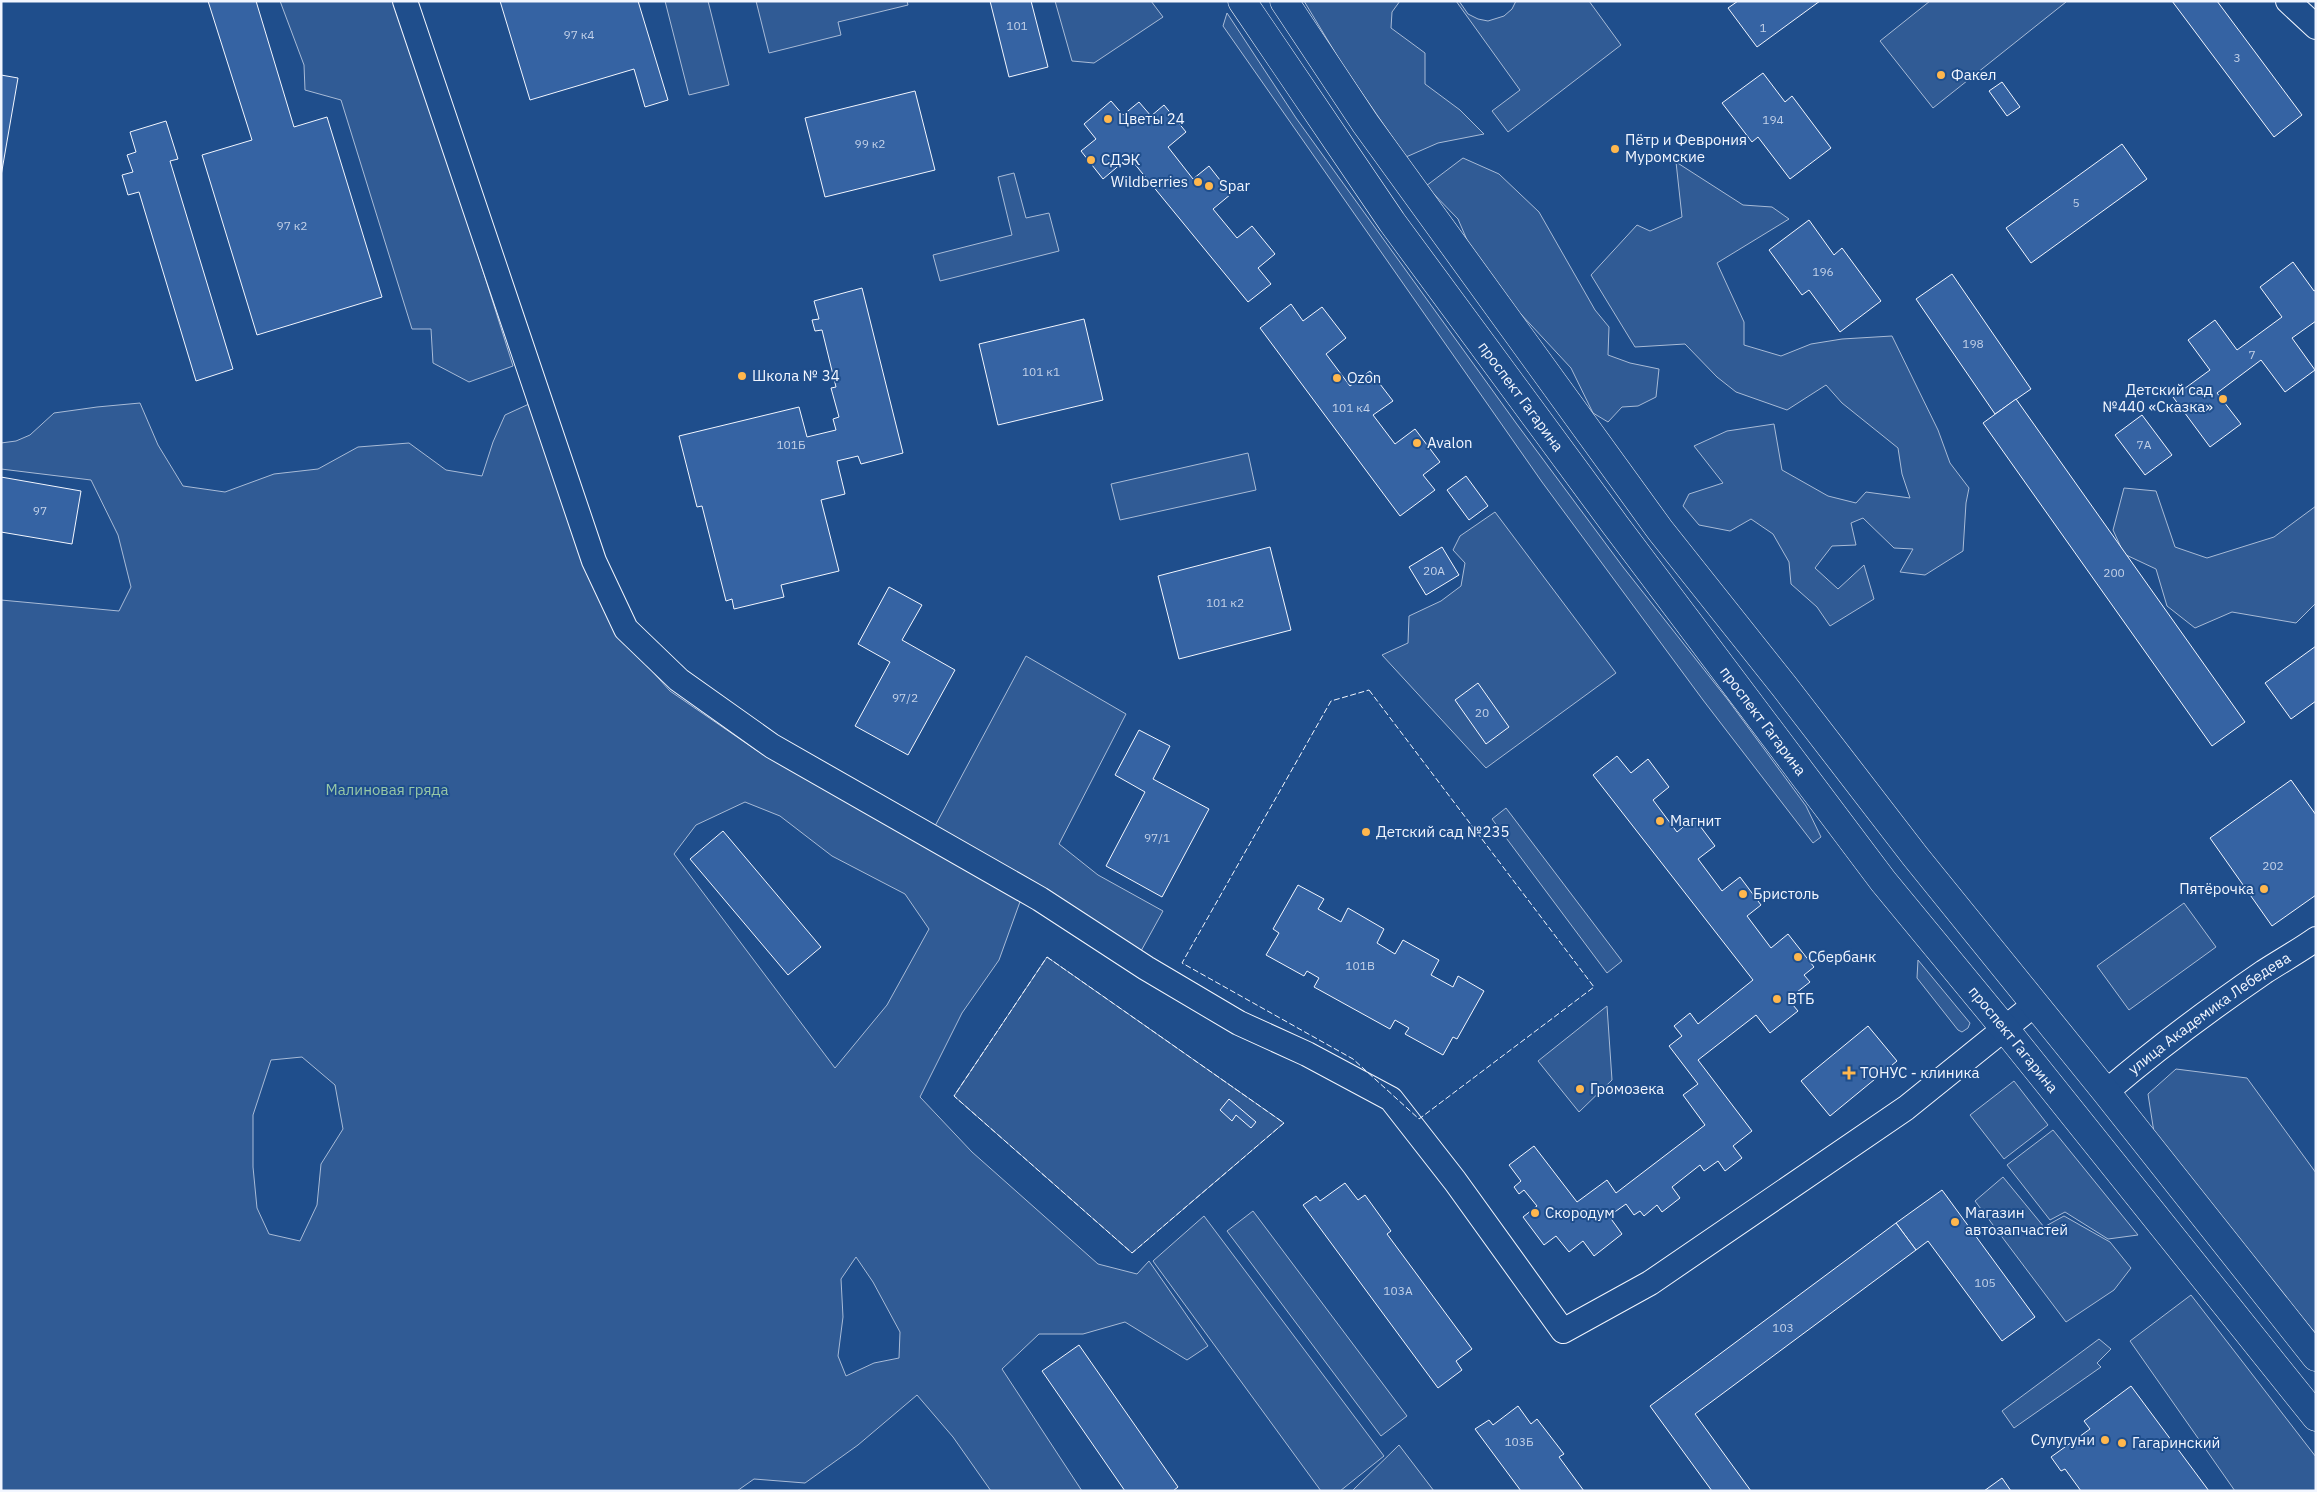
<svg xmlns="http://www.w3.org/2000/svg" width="2317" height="1492" font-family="'IBM Plex Sans',sans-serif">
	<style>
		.built { fill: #305b95; stroke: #a8bbd7; fill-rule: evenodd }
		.building { fill: #3563a3; stroke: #f2f6ff }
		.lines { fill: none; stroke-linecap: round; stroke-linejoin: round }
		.minor-casing { stroke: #f2f6ff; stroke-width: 26 }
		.major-casing { stroke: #f2f6ff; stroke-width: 29 }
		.minor { stroke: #1f4e8c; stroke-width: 24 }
		.major { stroke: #1f4e8c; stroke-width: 28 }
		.fence { stroke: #f2f6ff; stroke-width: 1; stroke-dasharray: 6 2.5; stroke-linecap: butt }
		.poi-dot { fill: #ffb74d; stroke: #1f4e8c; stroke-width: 2 }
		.labels { text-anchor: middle; stroke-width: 4; stroke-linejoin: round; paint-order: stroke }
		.number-label { font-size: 12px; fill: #c3d1e8 }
		.poi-label { font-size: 15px; fill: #f2f6ff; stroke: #1f4e8c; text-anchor: start }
		.street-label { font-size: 15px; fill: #f2f6ff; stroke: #1f4e8c }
		.park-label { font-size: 15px; fill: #97c8a6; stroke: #1f4e8c }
	</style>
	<rect width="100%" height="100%" fill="#1f4e8c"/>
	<g class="built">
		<path d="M280,1h118l115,365 -44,16 -36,-19 -2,-34h-19l-71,-229 -36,-10 -1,-25z"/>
		<path d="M665,1h43l21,84 -40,10z"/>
		<path d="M756,1h151l1,4 -70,17 3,13 -72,18z"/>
		<path d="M1055,1h96l12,16 -69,46 -22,-2z"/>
		<path d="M1304,1h96l-8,11 -1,16 34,25v31l35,26 24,24 -46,9 -32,14 -64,-93z"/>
		<path d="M1456,1h3l9,13 10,5 10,2 16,-5 8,-7 4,-8h73l32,44 -113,87 -16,-21 28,-21z"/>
		<path d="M1930,1h136v1l-133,106 -53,-67z"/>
		<path d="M1227,13l69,105 220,305 107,144 105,133 78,106 15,31 -8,6 -110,-143 -161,-218 -319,-456z"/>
		<path d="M1463,158l36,16 40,38 56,98 14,17 -1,28 22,8 29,6 -3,28 -18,9 -16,1 -14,15 -15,-9 -22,-45 -67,-72 -31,-42 -15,-35 -32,-33z"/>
		<path d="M1676,162l67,43 29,2 17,12 -72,44 27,59v23l37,11 30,-12 31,-5 50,-3 46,94 12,33 19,25 -3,15 -3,48 -38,24 -25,-3 13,-23 -19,-1 -31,-30 -12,5 5,22 -24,1 -17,22 23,21 26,-24 10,34 -44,27 -13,-19 -26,-23 -2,-22 -16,-28 -22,-15 -21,12 -31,-6 -16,-19 6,-12 34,-11 -29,-37 33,-15 47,-7 8,46 46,26 28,7 10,-11 44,6 -8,-24 -4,-26 -56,-45 -16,-18 -39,25 -51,-18 -19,-15 -32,-33 -50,3 -44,-72 46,-50 13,6 32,-14z"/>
		<path d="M1014,173l12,45 23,-5 10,38 -119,30 -7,-26 79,-20 -14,-58z"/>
		<path d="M140,403l18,42 25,41 42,6 49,-18 44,-5 40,-22 51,-4 37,27 36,6 11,-34 12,-27 24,-11 84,224 57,63 86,59 265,149 -22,61 -37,53 -42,84 52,55 126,112 39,10 12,-13 59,85 -21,14 -62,-38 -42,12h-44l-37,35 80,122h-91l-38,-54 -36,-42 -59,50 -53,38 -51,-4 -17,12h-736v-891l118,11 12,-24 -13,-52 -27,-55 -90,-11v-26l15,-2 14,-6 24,-22 43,-6zM745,802l35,14 52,40 73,38 24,35 -42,76 -52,63 -161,-214 22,-29zM302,1057l33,28 8,44 -22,35 -4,41 -17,36 -31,-7 -12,-26 -4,-41v-52l18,-55zM856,1257l17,25 27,50 -1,26 -25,5 -28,13 -8,-20 5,-39 -2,-38z"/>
		<path d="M1248,453l8,37 -136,30 -9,-36z"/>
		<path d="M2124,488l32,3 19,56 32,11 67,-21 42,-31v97l-20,20 -64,-11 -37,16 -28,-22 -11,-37 -32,-15 -11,-24z"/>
		<path d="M1495,512l121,161 -130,95 -104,-113 26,-12 1,-27 32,-15 20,-15 4,-23 -12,-13 7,-14z"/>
		<path d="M1026,656l100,58 -67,130 39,31 65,36 -22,40 -108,-70 -98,-55z"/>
		<path d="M1506,808l116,153 -15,12 -115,-154z"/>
		<path d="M2184,903l32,44 -87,63 -32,-44z"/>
		<path d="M1047,957l237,166 -152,130 -178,-157z"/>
		<path d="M1918,960l52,63 -2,5 -6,4 -4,-2 -41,-52z"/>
		<path d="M1607,1006l5,74 -33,32 -41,-51z"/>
		<path d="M2176,1069l71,9 69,95v161l-161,-195 -7,-45z"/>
		<path d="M2014,1081l34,44 -44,34 -34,-44z"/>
		<path d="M2053,1130l85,105 -30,4 -43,-27 -15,8 -43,-55z"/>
		<path d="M2003,1177l41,50 20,-11 46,26 21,26 -17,22 -48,32 -91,-121z"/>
		<path d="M1253,1211l154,205 -26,20 -154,-205z"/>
		<path d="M1204,1216l180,240 -44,35h-19l-168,-230z"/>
		<path d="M2191,1295l125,162v34h-81l-105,-150z"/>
		<path d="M2099,1339l12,10 -14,14 4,4 -87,61 -12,-17z"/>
		<path d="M1399,1445l35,46h-82z"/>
	</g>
	<g class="building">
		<path d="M208,1h48l38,126 33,-10 55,180 -125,38 -55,-180 50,-15z"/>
		<path d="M500,1h138l30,99 -23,7 -11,-38 -104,31z"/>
		<path d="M990,1h41l17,66 -39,10z"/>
		<path d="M1738,1h82l-63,46 -29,-39z"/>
		<path d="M2172,1h45l85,114 -28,22z"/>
		<path d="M1763,73l22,29 7,-6 39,52 -41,31 -32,-42 -6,5 -30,-39z"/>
		<path d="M1,75l17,3 -17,98z"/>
		<path d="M2002,82l18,25 -13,9 -18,-25z"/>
		<path d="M915,91l20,79 -110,27 -20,-79z"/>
		<path d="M1111,101l12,14 16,-13 12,14 13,-11 22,27 -18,15 25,32 16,-13 22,28 -18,15 24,29 15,-12 23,28 -17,14 13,16 -23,18 -119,-145 -26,22 -22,-28 15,-12 -12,-15z"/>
		<path d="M166,121l12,38 -8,2 63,208 -37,12 -57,-189 -11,3 -6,-20 11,-3 -6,-17 9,-3 -6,-20z"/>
		<path d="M2122,144l25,35 -116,84 -25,-35z"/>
		<path d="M1809,220l25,35 8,-7 39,53 -41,31 -31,-42 -7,5 -33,-45z"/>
		<path d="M2293,262l21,29 2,-1v31l-24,17 23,32 -30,22 -24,-32 -44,33 24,31 -31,23 -37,-50 37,-27 -22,-30 27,-20 22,30 45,-33 -22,-30z"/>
		<path d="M1952,274l79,115 -36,25 -79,-115z"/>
		<path d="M862,288l41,165 -42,11 -3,-8 -21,5 8,33 -24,6 18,71 -58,14 3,12 -50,12 -2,-10 -6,2 -24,-95 -5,1 -18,-71 120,-29 8,30 29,-7 -3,-11 6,-2 -8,-29 5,-1 -14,-57 -7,1 -3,-11 7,-1 -5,-18z"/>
		<path d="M1291,304l12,17 19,-14 24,31 -20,16 24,32 20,-15 23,30 -20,14 22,29 20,-15 25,33 -17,13 12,15 -35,26 -140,-188z"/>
		<path d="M1084,319l19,81 -105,25 -19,-81z"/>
		<path d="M2016,399l229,323 -33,24 -229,-323z"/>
		<path d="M2142,415l30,40 -27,20 -30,-40z"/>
		<path d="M1466,476l22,30 -19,14 -22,-30z"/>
		<path d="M1,477l80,14 -9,53 -71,-12z"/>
		<path d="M1270,547l21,83 -112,29 -21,-83z"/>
		<path d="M1442,547l17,28 -33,20 -17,-28z"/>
		<path d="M889,587l33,18 -20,35 53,30 -47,85 -53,-29 35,-64 -32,-18z"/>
		<path d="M2316,646v55l-25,18 -26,-36z"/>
		<path d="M1478,683l31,44 -23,17 -31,-44z"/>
		<path d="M1139,730l31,16 -17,33 56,30 -47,88 -56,-31 39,-74 -30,-17z"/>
		<path d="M1617,756l14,17 17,-14 21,28 -16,13 24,32 17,-14 21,28 -17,13 24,32 18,-14 21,28 -14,11 24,32 17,-14 26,33 -10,8 6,7 -22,17 10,12 -28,22 -14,-18 -58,45 54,71 -19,15 9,12 -17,13 -7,-10 -14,10 -4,-6 -28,22 8,11 -18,14 -5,-7 -13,11 -4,-5 -6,4 -8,-11 -17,12 13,18 -28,22 -11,-15 -14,11 -13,-16 -12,9 -21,-28 14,-11 -13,-16 -5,4 -5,-7 7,-6 -12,-16 25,-19 43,56 30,-22 9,13 89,-68 -22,-30 15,-11 -29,-38 13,-10 -8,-10 16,-13 8,11 55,-44 -160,-205z"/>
		<path d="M2291,780l25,35v80l-44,31 -62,-88z"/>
		<path d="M723,831l98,116 -33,28 -98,-116z"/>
		<path d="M1298,885l26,14 -6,10 23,13 7,-14 36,21 -7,14 18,11 8,-14 36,20 -8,15 22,12 5,-11 26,15 -27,48 -4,-2 -10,18 -38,-21 4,-6 -14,-8 -5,9 -76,-42 5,-9 -12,-7 -3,5 -38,-21 13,-22 -6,-4z"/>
		<path d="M1868,1026l29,35 -67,55 -29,-35z"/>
		<path d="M1229,1099l27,23 -5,6 -15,-13 -4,6 -12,-11z"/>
		<path d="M1345,1183l13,17 7,-5 26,36 -4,3 85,115 -16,12 6,9 -24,18 -135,-183 13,-9 4,5z"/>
		<path d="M1942,1190l93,127 -33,24 -74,-100 -12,9 -20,-27z"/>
		<path d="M1896,1223l20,27 -221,164 56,77h-39l-62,-85z"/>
		<path d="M1079,1345l99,142 -5,4h-48l-83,-120z"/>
		<path d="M2131,1386l78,105h-128l-16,-22 -4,2 -10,-14 39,-28 -6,-8z"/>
		<path d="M1518,1406l13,18 6,-5 27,35 -5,3 25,34h-63l-46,-62 14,-9 4,5z"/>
		<path d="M2002,1478l9,13h-27z"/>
	</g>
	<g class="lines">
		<defs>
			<g id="minor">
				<path d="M405,1l189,560 32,68 53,51 93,66 268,153 106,69 93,55 68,31 84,45 64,82 108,150 87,-48 256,-175 129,-104"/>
				<path d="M2288,1l28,26"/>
				<path id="s1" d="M2106,1092c50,-43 104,-83 158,-120 17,-11 35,-21 52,-33"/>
			</g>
			<g id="major">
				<path id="s2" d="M1242,1l150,221 224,304 267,355 122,148 311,388"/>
				<path d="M1284,1l81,122 295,407 124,156 131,170 191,236 210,265"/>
			</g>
		</defs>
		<use href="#minor" class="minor-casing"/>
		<use href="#major" class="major-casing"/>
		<use href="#minor" class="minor"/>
		<use href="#major" class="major"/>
		<g class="fence">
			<path d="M1369,690l225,297 -175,132 -66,-60 -171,-96 149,-262z"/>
			<path d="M1047,957l237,166 -152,130 -178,-157z"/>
		</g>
	</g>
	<g class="poi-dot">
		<circle cx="1941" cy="75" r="5"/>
		<circle cx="1108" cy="119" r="5"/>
		<circle cx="1615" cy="149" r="5"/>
		<circle cx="1091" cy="160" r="5"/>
		<circle cx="1198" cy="182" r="5"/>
		<circle cx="1209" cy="186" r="5"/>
		<circle cx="742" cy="376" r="5"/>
		<circle cx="1337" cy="378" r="5"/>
		<circle cx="2223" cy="399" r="5"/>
		<circle cx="1417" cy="443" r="5"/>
		<circle cx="1660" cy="821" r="5"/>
		<circle cx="1366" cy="832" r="5"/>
		<circle cx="2264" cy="889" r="5"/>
		<circle cx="1743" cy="894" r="5"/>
		<circle cx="1798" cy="957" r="5"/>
		<circle cx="1777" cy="999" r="5"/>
		<path d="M1846.5 1065.5h5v5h5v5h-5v5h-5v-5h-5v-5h5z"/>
		<circle cx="1580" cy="1089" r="5"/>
		<circle cx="1535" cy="1213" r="5"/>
		<circle cx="1955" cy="1222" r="5"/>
		<circle cx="2105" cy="1440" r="5"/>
		<circle cx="2122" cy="1443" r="5"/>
	</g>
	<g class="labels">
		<g class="number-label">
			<text x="1017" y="30">101</text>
			<text x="1763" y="32">1</text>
			<text x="579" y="39">97 к4</text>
			<text x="2237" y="62">3</text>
			<text x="1773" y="124">194</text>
			<text x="870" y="148">99 к2</text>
			<text x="2076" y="207">5</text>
			<text x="292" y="230">97 к2</text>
			<text x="1823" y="276">196</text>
			<text x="1973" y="348">198</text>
			<text x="2252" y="359">7</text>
			<text x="1041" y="376">101 к1</text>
			<text x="1351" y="412">101 к4</text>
			<text x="791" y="449">101Б</text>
			<text x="2144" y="449">7А</text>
			<text x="40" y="515">97</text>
			<text x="1434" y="575">20А</text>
			<text x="2114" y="577">200</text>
			<text x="1225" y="607">101 к2</text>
			<text x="905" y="702">97/2</text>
			<text x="1482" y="717">20</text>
			<text x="1157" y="842">97/1</text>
			<text x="2273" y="870">202</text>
			<text x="1360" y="970">101В</text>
			<text x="1985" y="1287">105</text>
			<text x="1398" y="1295">103А</text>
			<text x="1783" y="1332">103</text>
			<text x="1519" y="1446">103Б</text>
		</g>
		<g class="poi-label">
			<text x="1951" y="80">Факел</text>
			<text x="1118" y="124">Цветы 24</text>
			<text x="1625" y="145">Пётр и Феврония<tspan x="1625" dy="17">Муромские</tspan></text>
			<text x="1101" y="165">СДЭК</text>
			<text x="1188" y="187" text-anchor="end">Wildberries</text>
			<text x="1219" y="191">Spar</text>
			<text x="752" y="381">Школа № 34</text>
			<text x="1347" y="383">Ozon</text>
			<text x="2213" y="395" text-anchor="end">Детский сад<tspan x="2213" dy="17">№440 «Сказка»</tspan></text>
			<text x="1427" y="448">Avalon</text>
			<text x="1670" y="826">Магнит</text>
			<text x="1376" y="837">Детский сад №235</text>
			<text x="2254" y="894" text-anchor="end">Пятёрочка</text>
			<text x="1753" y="899">Бристоль</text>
			<text x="1808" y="962">Сбербанк</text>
			<text x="1787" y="1004">ВТБ</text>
			<text x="1860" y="1078">ТОНУС - клиника</text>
			<text x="1590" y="1094">Громозека</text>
			<text x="1545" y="1218">Скородум</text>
			<text x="1965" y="1218">Магазин<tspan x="1965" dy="17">автозапчастей</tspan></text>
			<text x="2095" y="1445" text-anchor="end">Сулугуни</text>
			<text x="2132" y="1448">Гагаринский</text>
		</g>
		<g class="street-label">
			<text dy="5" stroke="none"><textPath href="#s2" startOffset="484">проспект Гагарина</textPath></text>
			<text dy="5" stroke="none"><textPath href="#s2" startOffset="889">проспект Гагарина</textPath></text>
			<text dy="5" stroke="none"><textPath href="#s1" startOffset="130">улица Академика Лебедева</textPath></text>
			<text dy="5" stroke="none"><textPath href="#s2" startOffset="1294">проспект Гагарина</textPath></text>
		</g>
		<g class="park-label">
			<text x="387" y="795">Малиновая гряда</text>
		</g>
	</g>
	<rect width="2317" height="1492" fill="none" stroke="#f2f6ff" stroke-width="5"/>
</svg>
